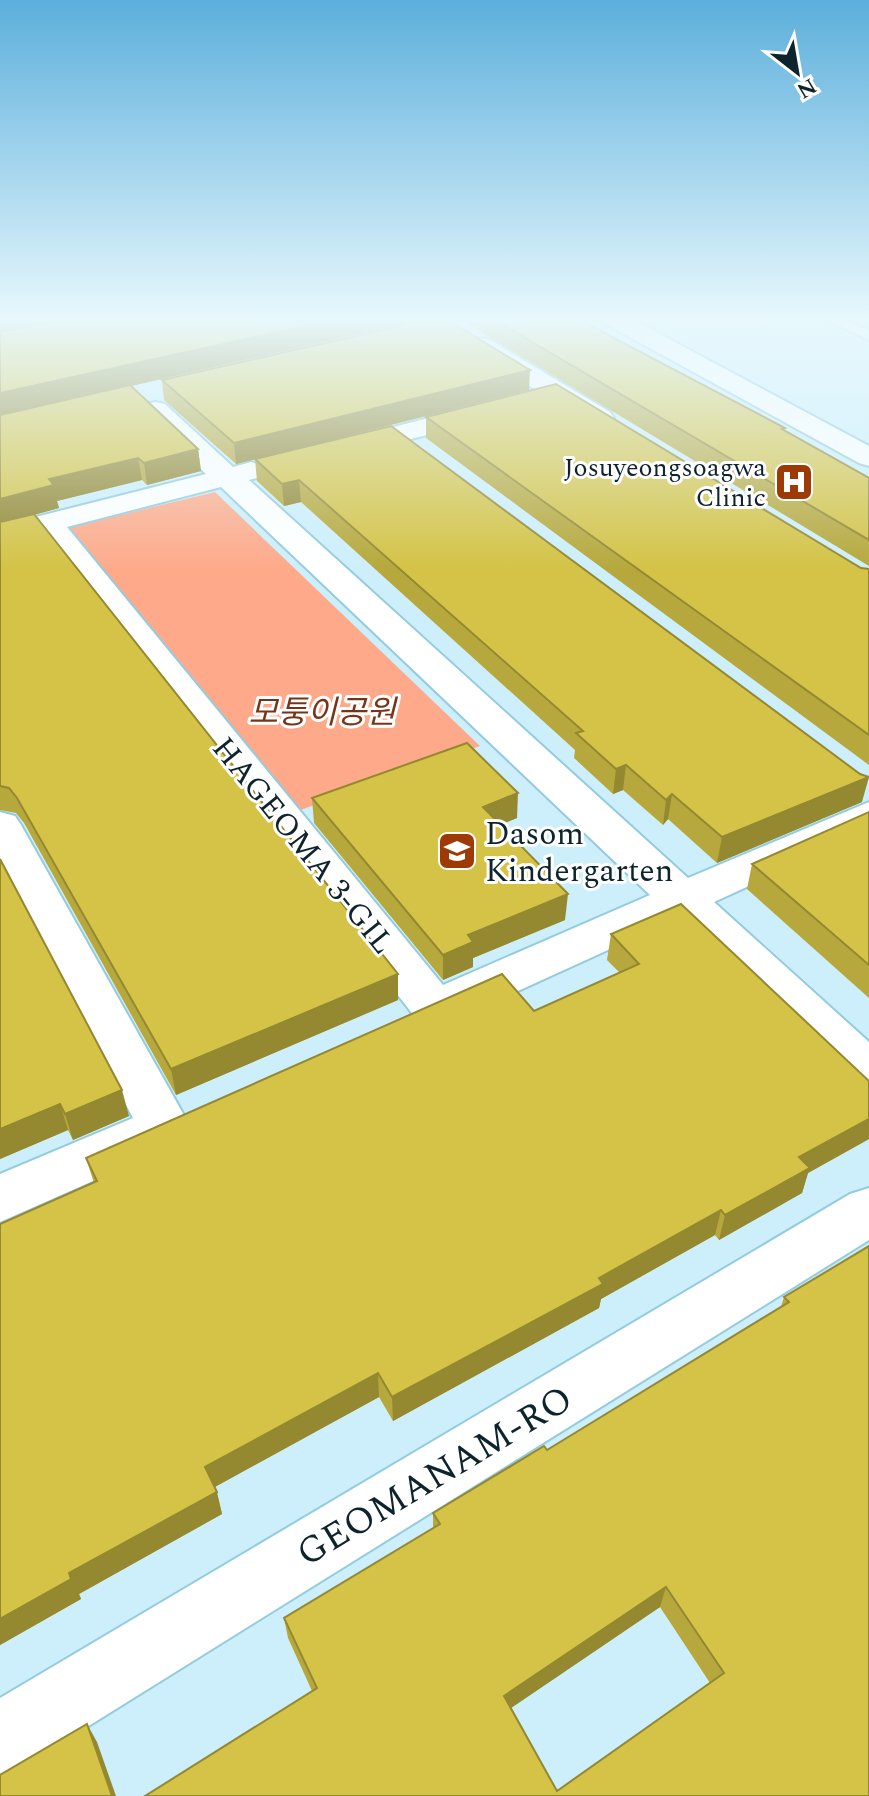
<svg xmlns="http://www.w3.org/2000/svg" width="869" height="1796" font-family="Spectral,'Noto Sans KR',serif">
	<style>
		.green { fill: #feaa8a }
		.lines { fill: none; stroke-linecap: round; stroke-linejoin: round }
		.service-casing { stroke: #93cbdf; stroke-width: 4 }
		.minor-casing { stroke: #93cbdf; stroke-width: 4 }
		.tertiary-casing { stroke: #93cbdf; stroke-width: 4 }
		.service { fill: #fff; fill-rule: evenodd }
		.minor { fill: #fff; fill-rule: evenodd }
		.tertiary { fill: #fff; fill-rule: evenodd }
		.wall { fill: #b6a83c; fill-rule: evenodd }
		.shaded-wall { fill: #948831 }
		.building { fill: #d4c346; stroke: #948831; stroke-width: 2; fill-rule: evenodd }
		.labels { text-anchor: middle; stroke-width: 6; stroke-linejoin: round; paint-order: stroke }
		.far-poi-label { font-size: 26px; fill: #0d242c; stroke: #fff; text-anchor: end }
		.park-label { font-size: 32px; font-style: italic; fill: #783417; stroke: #fff }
		.poi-label { font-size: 32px; fill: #0d242c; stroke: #fff; text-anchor: start }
		.street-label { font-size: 32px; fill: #0d242c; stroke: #fff }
		.near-street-label { font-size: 38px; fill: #0d242c; stroke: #fff }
	</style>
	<rect width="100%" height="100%" fill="#cdeffb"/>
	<path class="green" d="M215,492l265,254 -185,66 -233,-283z"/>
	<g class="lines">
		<defs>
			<path id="service" d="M824,318h16l29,13v9z"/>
			<g id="minor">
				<path d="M481,338l9,2 120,72 4,6 -4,6h-20l-118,-74 -3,-5 3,-5z"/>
				<path d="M155,402l10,2 68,63 18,-5 10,3 5,6 -5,6 -12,3 439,398 181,-76v29l-155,71 155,140v49l-18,-5 -175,-167 -224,102 -17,5 -17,-5 -378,-487 -40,10v-18l206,-52 -61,-58 -3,-6 3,-6zM221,487l429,408 -207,90 -376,-458z"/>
				<path d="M483,404l10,2 3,6 -3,6 -148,38 -10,-2 -4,-6 4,-6z"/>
				<path d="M0,812l15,4 6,9 169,301 -8,15 -19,6 -2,4 -161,71v-48l133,-56 -133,-254z"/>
				<path d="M869,1188v52l-843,525 -26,11v-78l850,-504z"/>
			</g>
			<path id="tertiary" d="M600,318h30l239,128v20l-10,-3 -255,-140z"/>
		</defs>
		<use href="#service" class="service-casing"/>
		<use href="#minor" class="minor-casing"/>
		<use href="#tertiary" class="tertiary-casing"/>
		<use href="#service" class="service"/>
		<use href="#minor" class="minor"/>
		<use href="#tertiary" class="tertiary"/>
	</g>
	<g class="wall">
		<path d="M0,318h428l-298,68 68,63 3,22 -54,14 -5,-5 -85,21 2,7 -25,7 364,485 -222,95 -152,-272 -8,-10 -16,-3z"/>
		<path d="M458,318h118l209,110 -1,3 85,47v88z"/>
		<path d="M162,380l367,10 -293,74 -72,-64z"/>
		<path d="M426,417l435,151 8,1v196l-443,-327z"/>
		<path d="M391,426l471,376 -145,61 -49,-44 -5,6 -40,-35 -10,4 -39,-36 1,-8 -274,-248 -17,4 -27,-25 -2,-22z"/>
		<path d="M312,798l205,20 -17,7 65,95 -92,38v9l-30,13 -129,-157z"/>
		<path d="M869,812v186l-122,-109 5,-25z"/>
		<path d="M0,859l129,257 -56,24 -5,-10 -68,29z"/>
		<path d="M611,934l258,147v58l-61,34 -6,20 -83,47 -4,-5 -114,64 -2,9 -206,113 -14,-24 -164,90 7,27 -143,80 2,5 -81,46 94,-462 -8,-25 448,-147 86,-38 -13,-13z"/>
		<path d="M869,1246v550h-724l167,-105 -24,-53 -4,-20 149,-89v-16l114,-63 234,-143 3,-10zM660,1607l50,76 -153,108 -46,-83z"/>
	</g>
	<g class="shaded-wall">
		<path d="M0,318h74l-74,15z"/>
		<path d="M341,318h87l-428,98v-23z"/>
		<path d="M530,370l-1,20 -293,74 -2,-21z"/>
		<path d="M198,449l3,22 -54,14 -3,-22z"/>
		<path d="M138,458l4,22 -85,21 2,7 -59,16v-25l49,-20z"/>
		<path d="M299,480l2,22 -17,4 -2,-22z"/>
		<path d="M626,765l-3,25 -10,4 3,-25z"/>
		<path d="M869,777l-7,25 -145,61 5,-26z"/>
		<path d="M518,793l-1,25 -35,14 1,-25z"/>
		<path d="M672,794l-4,25 -5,6 3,-25z"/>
		<path d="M568,894l-3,26 -92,38v9l-30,13v-25l25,-20z"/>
		<path d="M398,974v26l-222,95 -5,-26z"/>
		<path d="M122,1090l7,26 -56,24 -8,-26z"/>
		<path d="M60,1104l8,26 -68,29v-30z"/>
		<path d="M869,1119v20l-61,34 -6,20 -83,47 6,-25 74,-58z"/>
		<path d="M721,1210l-6,25 -114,64 -2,9 -206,113 -1,-24 207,-119z"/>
		<path d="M378,1373l1,24 -168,92 -6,-22z"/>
		<path d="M217,1492l5,22 -143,80 2,5 -81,46v-26l69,-46z"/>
		<path d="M666,1587l-6,20 -158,107 2,-18z"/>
		<path d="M87,1724l10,18 19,54h-4z"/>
	</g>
	<g class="building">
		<path d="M73,318h268l-341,75v-61z"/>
		<path d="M435,318h9l86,52 -296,73 -72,-63z"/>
		<path d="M491,318h85l209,110 -3,1 87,49v62z"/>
		<path d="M556,384l305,184 8,1v166l-443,-318z"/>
		<path d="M130,385l68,64 -54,14 -6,-5 -89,21 5,6 -54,14v-84z"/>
		<path d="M391,426l469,348 9,3 -147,60 -50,-43 -6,6 -40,-35 -10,4 -40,-36 7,-2 -284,-251 -17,4 -27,-25z"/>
		<path d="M34,514l364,460 -227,95 -154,-271 -8,-10 -9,-2v-264z"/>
		<path d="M467,743l51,50 -35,14 85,87 -100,41 5,7 -30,13 -131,-157z"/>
		<path d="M869,812v153l-117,-101z"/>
		<path d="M0,859l122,231 -57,24 -5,-10 -60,25z"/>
		<path d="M681,904l188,177v38l-70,38 11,11 -85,47 -4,-5 -122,68 4,6 -211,113 -14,-24 -173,94 12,25 -148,81 2,6 -71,40v-395l97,-43 -11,-23 416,-184 32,37 105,-47 -28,-30z"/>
		<path d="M869,1246v550h-724l172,-108 -33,-70 156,-94 -7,-11 111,-67 3,4 242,-148 -5,-5zM666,1587l58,86 -167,118 -53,-95z"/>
		<path d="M87,1724l25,72h-112v-21z"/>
	</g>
	<linearGradient id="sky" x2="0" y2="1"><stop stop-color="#5cafdc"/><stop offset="0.56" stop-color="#e8f8fd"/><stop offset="1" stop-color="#e8f8fd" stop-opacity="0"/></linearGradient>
	<rect width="869" height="569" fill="url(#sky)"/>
	<defs>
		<symbol id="hospital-square" viewBox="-11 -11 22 22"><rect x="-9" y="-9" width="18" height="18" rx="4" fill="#9e3a06" stroke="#fff"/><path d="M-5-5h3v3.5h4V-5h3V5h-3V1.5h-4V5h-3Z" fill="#fff"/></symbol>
		<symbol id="school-square" viewBox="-11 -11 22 22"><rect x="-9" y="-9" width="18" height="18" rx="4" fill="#9e3a06" stroke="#fff"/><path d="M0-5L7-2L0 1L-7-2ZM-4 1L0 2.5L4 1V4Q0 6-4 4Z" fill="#fff"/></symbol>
	</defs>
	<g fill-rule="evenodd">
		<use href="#hospital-square" x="772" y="460" width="44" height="44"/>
		<use href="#school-square" x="435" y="829" width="44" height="44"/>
	</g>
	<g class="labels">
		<g class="far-poi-label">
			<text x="766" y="476">Josuyeongsoagwa<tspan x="766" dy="30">Clinic</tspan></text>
		</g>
		<g class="park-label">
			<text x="322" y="723">모퉁이공원</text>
		</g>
		<g class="poi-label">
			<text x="485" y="844">Dasom<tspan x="485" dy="37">Kindergarten</tspan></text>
		</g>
		<g class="street-label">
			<text transform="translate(304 845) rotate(51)" y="11">HAGEOMA 3-GIL</text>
		</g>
		<g class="near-street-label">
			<text transform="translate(434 1475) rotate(-31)" y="13">GEOMANAM-RO</text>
		</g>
	</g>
	<g transform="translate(797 72) rotate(149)" stroke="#ffffff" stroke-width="6" paint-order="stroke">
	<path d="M0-6L14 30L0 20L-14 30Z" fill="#0d242c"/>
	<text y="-12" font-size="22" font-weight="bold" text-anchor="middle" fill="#0d242c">N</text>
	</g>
</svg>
